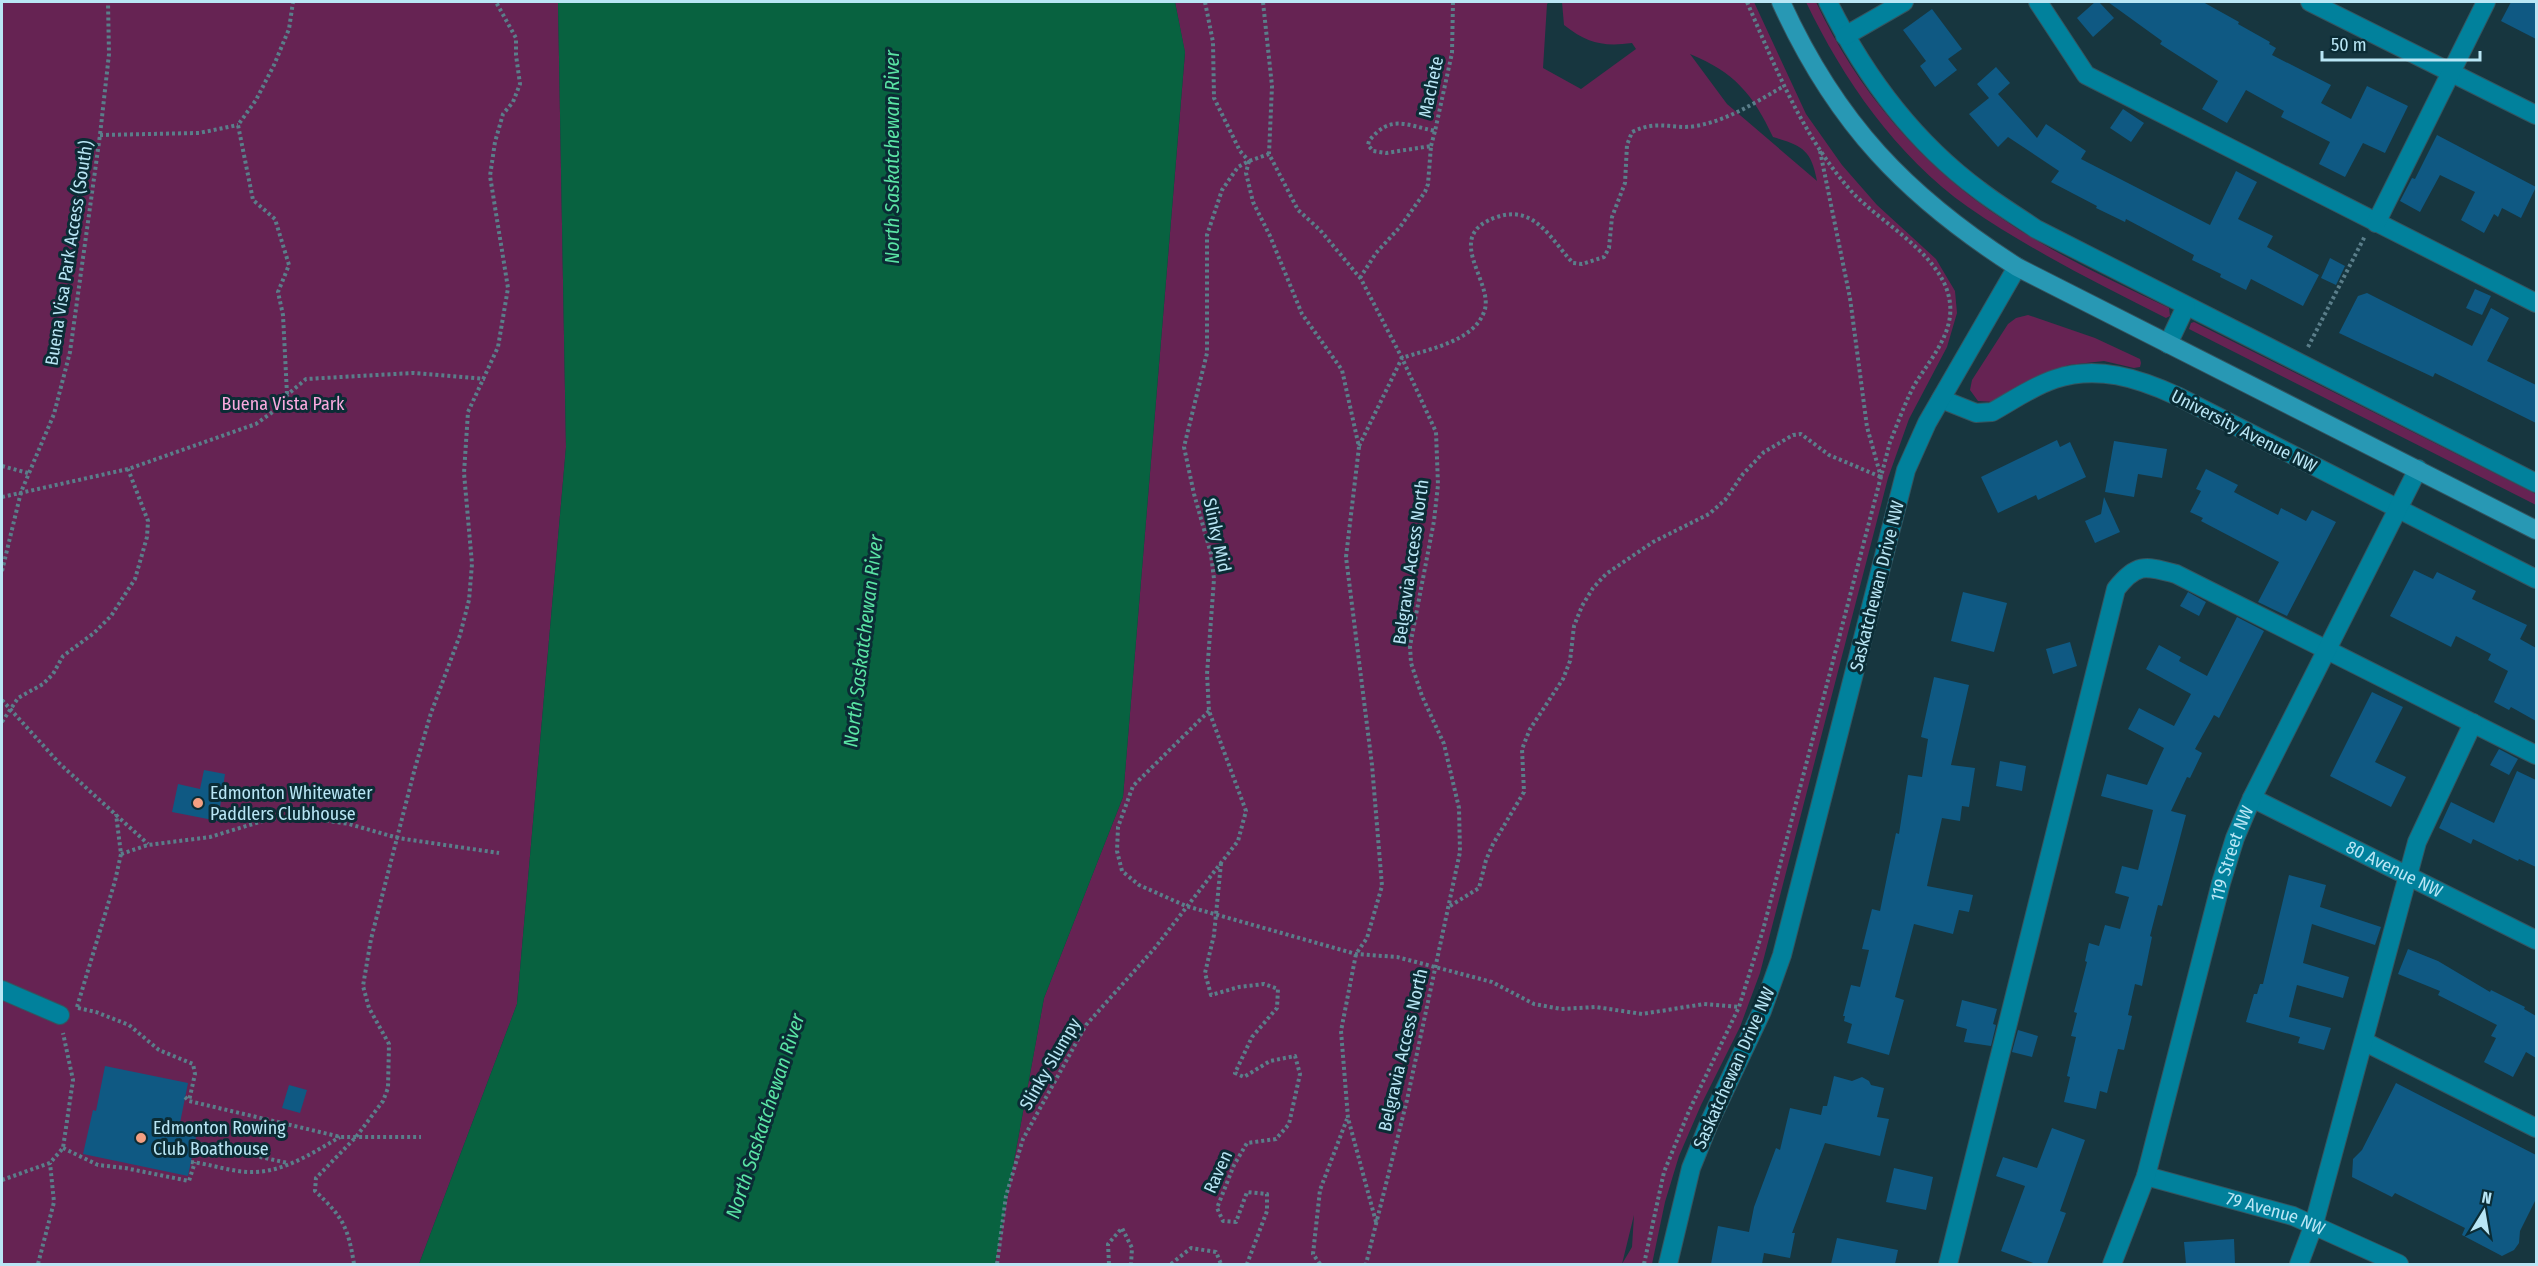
<svg xmlns="http://www.w3.org/2000/svg" width="2538" height="1266" font-family="'Fira Sans Condensed',sans-serif">
	<style>
		.green { fill: #662353; fill-rule: evenodd }
		.water { fill: #086240 }
		.building { fill: #0f5983 }
		.lines { fill: none; stroke-linecap: round; stroke-linejoin: round }
		.minor-casing { stroke: #345560; stroke-width: 20 }
		.major-casing { stroke: #345560; stroke-width: 20 }
		.path { stroke: #5a7e8a; stroke-width: 4; stroke-dasharray: 3 3; stroke-linecap: butt }
		.minor { stroke: #01819c; stroke-width: 18 }
		.major { stroke: #2898b4; stroke-width: 18 }
		.poi-dot { fill: #f39f82; stroke: #0b2c35; stroke-width: 2 }
		.labels { text-anchor: middle; stroke-width: 6; stroke-linejoin: round; paint-order: stroke }
		.street-label { font-size: 18px; fill: #b9e6f5; stroke: #0b2c35 }
		.park-label { font-size: 18px; fill: #faaadf; stroke: #0b2c35 }
		.poi-label { font-size: 18px; fill: #b9e6f5; stroke: #0b2c35; text-anchor: start }
		.water-label { font-size: 20px; font-style: italic; fill: #5ae5a5; stroke: #0b2c35 }
	</style>
	<rect width="100%" height="100%" fill="#17363f"/>
	<g class="green">
		<path d="M2,2h556l8,445 -49,557 -98,260h-417z"/>
		<path d="M1175,2h374l-2,2 -4,64 38,21 55,-40 -4,-6c-29,4 -45,0 -68,-18l-2,-23h192l52,112 36,51 35,40 59,54 19,32 2,22 -10,34 -38,72 -21,59 -128,495 -20,54 -39,78 -22,51 -14,46 -13,62h-30l10,-17 2,-32 -12,49h-627l49,-266 79,-201 62,-744zM1690,54c44,18 63,40 83,83 29,9 38,12 44,44l-90,-77z"/>
		<path d="M1806,2h10c41,88 106,165 188,218 52,35 109,61 165,88l1,8 -4,2c-67,-34 -136,-68 -198,-111 -72,-51 -125,-128 -162,-205z"/>
		<path d="M2028,315l67,23 45,21 1,4 -1,4 -6,1 -30,-7 -36,4 -74,37 -16,-1 -8,-11 2,-10 36,-56 8,-6z"/>
		<path d="M2194,322l342,172v11l-347,-176 2,-6z"/>
	</g>
	<path class="water" d="M558,2h617l10,50 -62,745 -79,201 -49,266h-576l98,-260 49,-557z"/>
	<g class="building">
		<path d="M2095,2h4l15,16 -21,19 -16,-19z"/>
		<path d="M2108,2h95l36,20 -1,2 32,18 -1,2 7,4 -4,7 59,30 -10,18 30,16 16,-33 41,20 -23,47 -22,-10 -18,34 -26,-13 11,-22 -49,-25 3,-6 -38,-21 -19,33 -25,-14 16,-28 -58,-37 2,-3z"/>
		<path d="M2511,2h25v37l-35,-18z"/>
		<path d="M1932,9l30,40 -14,10 9,11 -22,17 -15,-21 6,-5 -23,-31z"/>
		<path d="M1996,67l14,16 -12,11 39,44 9,-14 40,27 -5,8 129,66 26,-54 21,11 -19,37 35,17 -6,11 52,28 -16,31 -52,-27 -5,11 -26,-13 1,-3 -29,-14 2,-5 -68,-36 -1,3 -29,-14 1,-2 -46,-24 8,-11 -51,-34 -10,10 -29,-33 20,-16 -12,-14z"/>
		<path d="M2123,109l21,14 -13,19 -21,-14z"/>
		<path d="M2437,135l99,52 -15,31 -19,-10 -4,9 -4,-3 -10,19 -23,-13 14,-28 -35,-17 -20,37 -20,-11 12,-23 3,1z"/>
		<path d="M2330,258l15,8 -9,19 -15,-7z"/>
		<path d="M2475,289l16,7 -9,19 -16,-7z"/>
		<path d="M2367,293l105,53 19,-38 18,10 -22,43 49,24v38l-101,-50 -2,4 -94,-44 19,-37z"/>
		<path d="M2057,440l3,7 10,-5 16,35 -48,23 -2,-5 -38,18 -17,-36z"/>
		<path d="M2114,441l53,8 -5,29 -24,-4 -4,23 -29,-5z"/>
		<path d="M2206,469l32,16 -4,7 44,23 3,-7 25,13 6,-11 24,12 -49,94 -29,-14 21,-40 -78,-41 2,-3 -13,-6 11,-21 -5,-2z"/>
		<path d="M2104,497l16,35 -25,11 -10,-22 16,-7z"/>
		<path d="M2414,570l19,9 4,-7 39,19 -4,8 55,26 -7,14 16,9v73l-25,-14 -2,3 -15,-8 14,-31 -20,-11 3,-6 -35,-18 -5,11 -61,-31z"/>
		<path d="M1963,592l44,11 -13,49 -43,-11z"/>
		<path d="M2188,592l18,10 -7,14 -19,-10z"/>
		<path d="M2237,617l27,14 -45,87 -5,-3 -19,34 7,4 -12,25 -3,-1 -16,34 15,4 -24,91 -4,-1 -8,31 2,1 -10,49 -7,-2 -7,31 4,1 -8,34 -6,-1 -11,44 -7,-2 -4,18 -32,-7 6,-25 -3,-1 9,-39 -5,-1 6,-23 -3,-1 13,-50 -2,-1 4,-18 10,3 6,-21 15,4 9,-32 -14,-4 7,-27 16,4 15,-60 -52,-14 6,-22 40,11 17,-37 -36,-19 11,-21 35,18 17,-32 -45,-25 13,-24 22,12 -2,4 28,15z"/>
		<path d="M2070,642l7,24 -24,8 -7,-25z"/>
		<path d="M1934,677l35,8 -18,80 24,3 -6,39 -7,-1 -2,15 -18,-3 -15,68 46,9 -4,17 -10,-2 -6,24 -39,-10 -19,73 9,3 -15,55 -42,-12 5,-19 -8,-3 1,-5h-2l8,-31 9,2 9,-37 -7,-1 10,-40 8,2 16,-78 3,1 9,-59 14,2 6,-38 -7,-2z"/>
		<path d="M2372,692l31,15 -28,55 31,15 -15,30 -61,-31z"/>
		<path d="M2499,749l19,10 -9,16 -19,-10z"/>
		<path d="M2000,761l26,5 -4,25 -26,-5z"/>
		<path d="M204,770l21,4 -7,47 -46,-9 6,-28 22,5z"/>
		<path d="M2517,771l19,9v87l-17,-8 -1,2 -45,-22 -2,5 -32,-16 12,-26 43,21z"/>
		<path d="M2289,875l37,10 -6,22 61,20 -6,18 -63,-21 -9,39 46,14 -6,21 -46,-13 -8,32 42,11 -7,22 -26,-7 2,-6 -54,-15 8,-28h3l3,-10h3z"/>
		<path d="M2408,949l30,12 52,31 1,-2 34,17 -1,2 12,7v42l-10,-6 -13,25 -29,-15 12,-24 -5,-2 6,-11 -59,-30 2,-4 -42,-17z"/>
		<path d="M1962,1000l35,9 -4,15 3,1 -5,21 -27,-4 3,-13 -11,-3z"/>
		<path d="M2018,1030l20,6 -6,21 -20,-5z"/>
		<path d="M105,1066l83,17 -9,45 18,4 -9,44 -105,-22 10,-44 3,1z"/>
		<path d="M1834,1076l18,5 10,-4 7,4 2,4 13,3 -7,29 12,2 -9,37 -55,-13 -33,90h3l-5,25 -26,-5 -2,11h-51l7,-38 31,6 5,-25 22,-59 4,2 10,-42 31,7 2,-9h4z"/>
		<path d="M2396,1083l140,72v44l-16,32 -1,12 -5,7 -12,6 -40,-21 3,-7 -70,-35 -3,4 -40,-20 1,-18 9,-9z"/>
		<path d="M289,1085l18,5 -7,23 -18,-5z"/>
		<path d="M2052,1128l33,12 -25,71 6,2 -19,51h-11l-35,-13 24,-65 -29,-10 7,-19 34,11z"/>
		<path d="M1894,1168l39,9 -7,33 -40,-8z"/>
		<path d="M1837,1238l61,12 -3,14h-64z"/>
		<path d="M2234,1239l1,25h-49l-2,-22z"/>
	</g>
	<g class="lines">
		<defs>
			<g id="minor">
				<path d="M1828,2c36,73 85,139 151,188 18,14 38,26 57,39l500,254"/>
				<path d="M2038,2l48,73 450,228"/>
				<path d="M2310,2l226,113"/>
				<path d="M1845,36l59,-34"/>
				<path d="M2376,223l110,-221"/>
				<path d="M2168,344l18,-38"/>
				<path d="M1941,399l35,14 16,-1c20,-11 41,-26 63,-33 42,-14 83,-1 122,17l359,183"/>
				<path id="s1" d="M2252,798l284,142"/>
				<path d="M2,990l58,25"/>
				<path d="M2365,1042l171,86"/>
				<path id="s2" d="M2146,1176l147,40 106,48"/>
				<path d="M1668,1264l23,-96 19,-47 52,-110 20,-56 124,-485 21,-47 90,-156"/>
				<path d="M1948,1264l168,-675c21,-27 30,-23 60,-15l360,181"/>
				<path id="s3" d="M2112,1264l34,-88 75,-293 14,-45 17,-40 166,-329"/>
				<path d="M2299,1264l15,-40 103,-382 56,-119"/>
			</g>
			<path id="major" d="M1781,2c55,121 125,194 236,265l519,263"/>
		</defs>
		<use href="#minor" class="minor-casing"/>
		<use href="#major" class="major-casing"/>
		<g class="path">
			<path d="M1205,2l8,40 1,56 26,53 9,10"/>
			<path d="M1263,2l9,84 -3,68 29,56 22,20 41,49 41,79 34,74 2,53 -4,36 -24,125 1,17 11,33 22,48 15,64 1,44 -53,248 -41,164"/>
			<path d="M100,135l99,-2 39,-8"/>
			<path d="M1431,146l4,-15"/>
			<path d="M1820,151l30,147 17,129 14,50"/>
			<path d="M1249,161l-3,12 7,29 17,34 32,78 40,56 17,77 -13,110 26,208 10,121 -15,52 -11,16 -15,77 7,87 28,104"/>
			<path d="M1360,278l16,-25 24,-26 25,-35 3,-8 3,-38 -45,7 -13,-2 -5,-6 1,-4c21,-27 37,-16 66,-10l17,-78 1,-51"/>
			<path d="M2308,347l57,-111"/>
			<path d="M287,394l-4,-79 -5,-23 11,-27 -14,-46 -22,-19 -15,-75 18,-25 18,-35 15,-36 4,-27"/>
			<path d="M1359,446l43,-88c26,-9 71,-16 82,-46 12,-29 -44,-76 13,-95 38,-13 54,23 76,46l9,1 22,-7 5,-9 3,-31 13,-34 2,-38 5,-13c27,-13 40,-2 64,-6 33,-6 60,-24 88,-40"/>
			<path d="M2,466l26,7"/>
			<path d="M2,497l126,-28 128,-45 18,-13 13,-16 19,-16 107,-6 72,6"/>
			<path d="M2,571l19,-79 33,-78 16,-62 30,-217 9,-81 -1,-52"/>
			<path d="M2,700l58,64 88,80"/>
			<path d="M1209,711l-76,75 -15,41 -1,24 5,20 17,14 47,21 170,48 41,3 95,25 42,22 27,5 35,-2 46,7 62,-10 35,3"/>
			<path d="M2,722l16,-24 25,-14 10,-10 10,-18 31,-23 17,-17 24,-37 12,-42 1,-16 -20,-52"/>
			<path d="M121,854l27,-9 62,-8 56,-17 30,-4 53,8 49,14 101,15"/>
			<path d="M1221,863l-7,72 -9,38 6,22 28,-8 25,-3 14,5 -1,19 -25,29 -17,36 9,4 26,-16 25,-5 5,18 -11,50 -13,15 -29,4 -13,22 -17,43 6,13 13,1 11,-30 20,2v17l-20,53"/>
			<path d="M1450,906l29,-18 7,-28 7,-16 31,-52 -2,-43 8,-20 33,-50 7,-18 4,-35 8,-20 11,-18 13,-14 47,-32 56,-28 16,-14 18,-26 21,-22 29,-17 8,-1 28,21 52,22"/>
			<path d="M77,1007l38,-126 6,-27 -5,-40"/>
			<path d="M78,1008l18,4 33,13 30,25 34,14 2,10 -6,27"/>
			<path d="M185,1097l4,4 152,36h80"/>
			<path d="M195,1143l93,20"/>
			<path d="M63,1148l35,17 27,3 64,13 6,-19"/>
			<path d="M191,1162c20,2 43,11 64,10 31,-1 59,-20 85,-35"/>
			<path d="M2,1180l48,-17 13,-15 10,-68 -10,-47"/>
			<path d="M38,1264l16,-62 -4,-39"/>
			<path d="M354,1264c-6,-37 -11,-47 -39,-73l1,-13 40,-41 27,-36 5,-13 1,-44 -20,-36 -6,-22 8,-47 44,-171 16,-55 29,-78 9,-35 3,-36 -8,-91 4,-61 30,-65 10,-59 -18,-112 5,-34 8,-28 10,-12 7,-18 -4,-29v-17l-20,-36"/>
			<path d="M997,1264l9,-68 17,-57 63,-114 68,-76 84,-108 8,-30 -37,-100 -2,-37 7,-95 -3,-25 -17,-60 -10,-47 23,-94v-118l15,-45 16,-23 11,-6 20,-7"/>
			<path d="M1109,1264l-1,-20 14,-16 10,20 -1,16"/>
			<path d="M1171,1264l20,-16 25,4 5,12"/>
			<path d="M1320,1264l-7,-10 7,-64 27,-71"/>
			<path d="M1644,1264l20,-92 25,-61 50,-104 24,-77 127,-488c8,-19 15,-40 25,-58 13,-21 32,-43 35,-68 6,-55 -67,-90 -98,-124 -49,-55 -76,-123 -105,-190"/>
		</g>
		<use href="#minor" class="minor"/>
		<use href="#major" class="major"/>
	</g>
	<g class="poi-dot">
		<circle cx="198" cy="803" r="6"/>
		<circle cx="141" cy="1138" r="6"/>
	</g>
	<g class="labels">
		<g class="street-label">
			<text transform="translate(1431 87) rotate(-78)" y="6">Machete</text>
			<text transform="translate(69 253) rotate(-81)" y="6">Buena Visa Park Access (South)</text>
			<text transform="translate(2244 431) rotate(27)" y="6">University Avenue NW</text>
			<text transform="translate(1217 535) rotate(78)" y="6">Slinky Mid</text>
			<text transform="translate(1411 562) rotate(-82)" y="6">Belgravia Access North</text>
			<text transform="translate(1877 586) rotate(-76)" y="6">Saskatchewan Drive NW</text>
			<text dy="6" stroke="none"><textPath href="#s3" startOffset="428">119 Street NW</textPath></text>
			<text dy="6" stroke="none"><textPath href="#s1" startOffset="159">80 Avenue NW</textPath></text>
			<text transform="translate(1403 1050) rotate(-77)" y="6">Belgravia Access North</text>
			<text transform="translate(1050 1064) rotate(-60)" y="6">Slinky Slumpy</text>
			<text transform="translate(1734 1068) rotate(-66)" y="6">Saskatchewan Drive NW</text>
			<text transform="translate(1218 1172) rotate(-66)" y="6">Raven</text>
			<text dy="6" stroke="none"><textPath href="#s2" startOffset="135">79 Avenue NW</textPath></text>
		</g>
		<g class="park-label">
			<text x="283" y="410">Buena Vista Park</text>
		</g>
		<g class="poi-label">
			<text x="210" y="799">Edmonton Whitewater<tspan x="210" dy="21">Paddlers Clubhouse</tspan></text>
			<text x="153" y="1134">Edmonton Rowing<tspan x="153" dy="21">Club Boathouse</tspan></text>
		</g>
		<g class="water-label">
			<text transform="translate(892 157) rotate(-90)" y="7">North Saskatchewan River</text>
			<text transform="translate(863 641) rotate(-83)" y="7">North Saskatchewan River</text>
			<text transform="translate(765 1116) rotate(-72)" y="7">North Saskatchewan River</text>
		</g>
	</g>
	<rect width="2538" height="1266" fill="none" stroke="#b9e6f5" stroke-width="6"/>
	<g transform="translate(2484 1212) rotate(11)" stroke="#0b2c35" stroke-width="4.5" paint-order="stroke">
	<path d="M0-4.5L10 22L0 15L-10 22Z" fill="#b9e6f5"/>
	<text y="-9" font-size="16" font-weight="bold" text-anchor="middle" fill="#b9e6f5">N</text>
	</g>
	<path d="M2322 51v9h158v-9" fill="none" stroke="#b9e6f5" stroke-width="3"/>
	<text x="2331" y="51" font-size="18" fill="#b9e6f5" stroke="#0b2c35" stroke-width="4.5" paint-order="stroke">50 m</text>
</svg>
